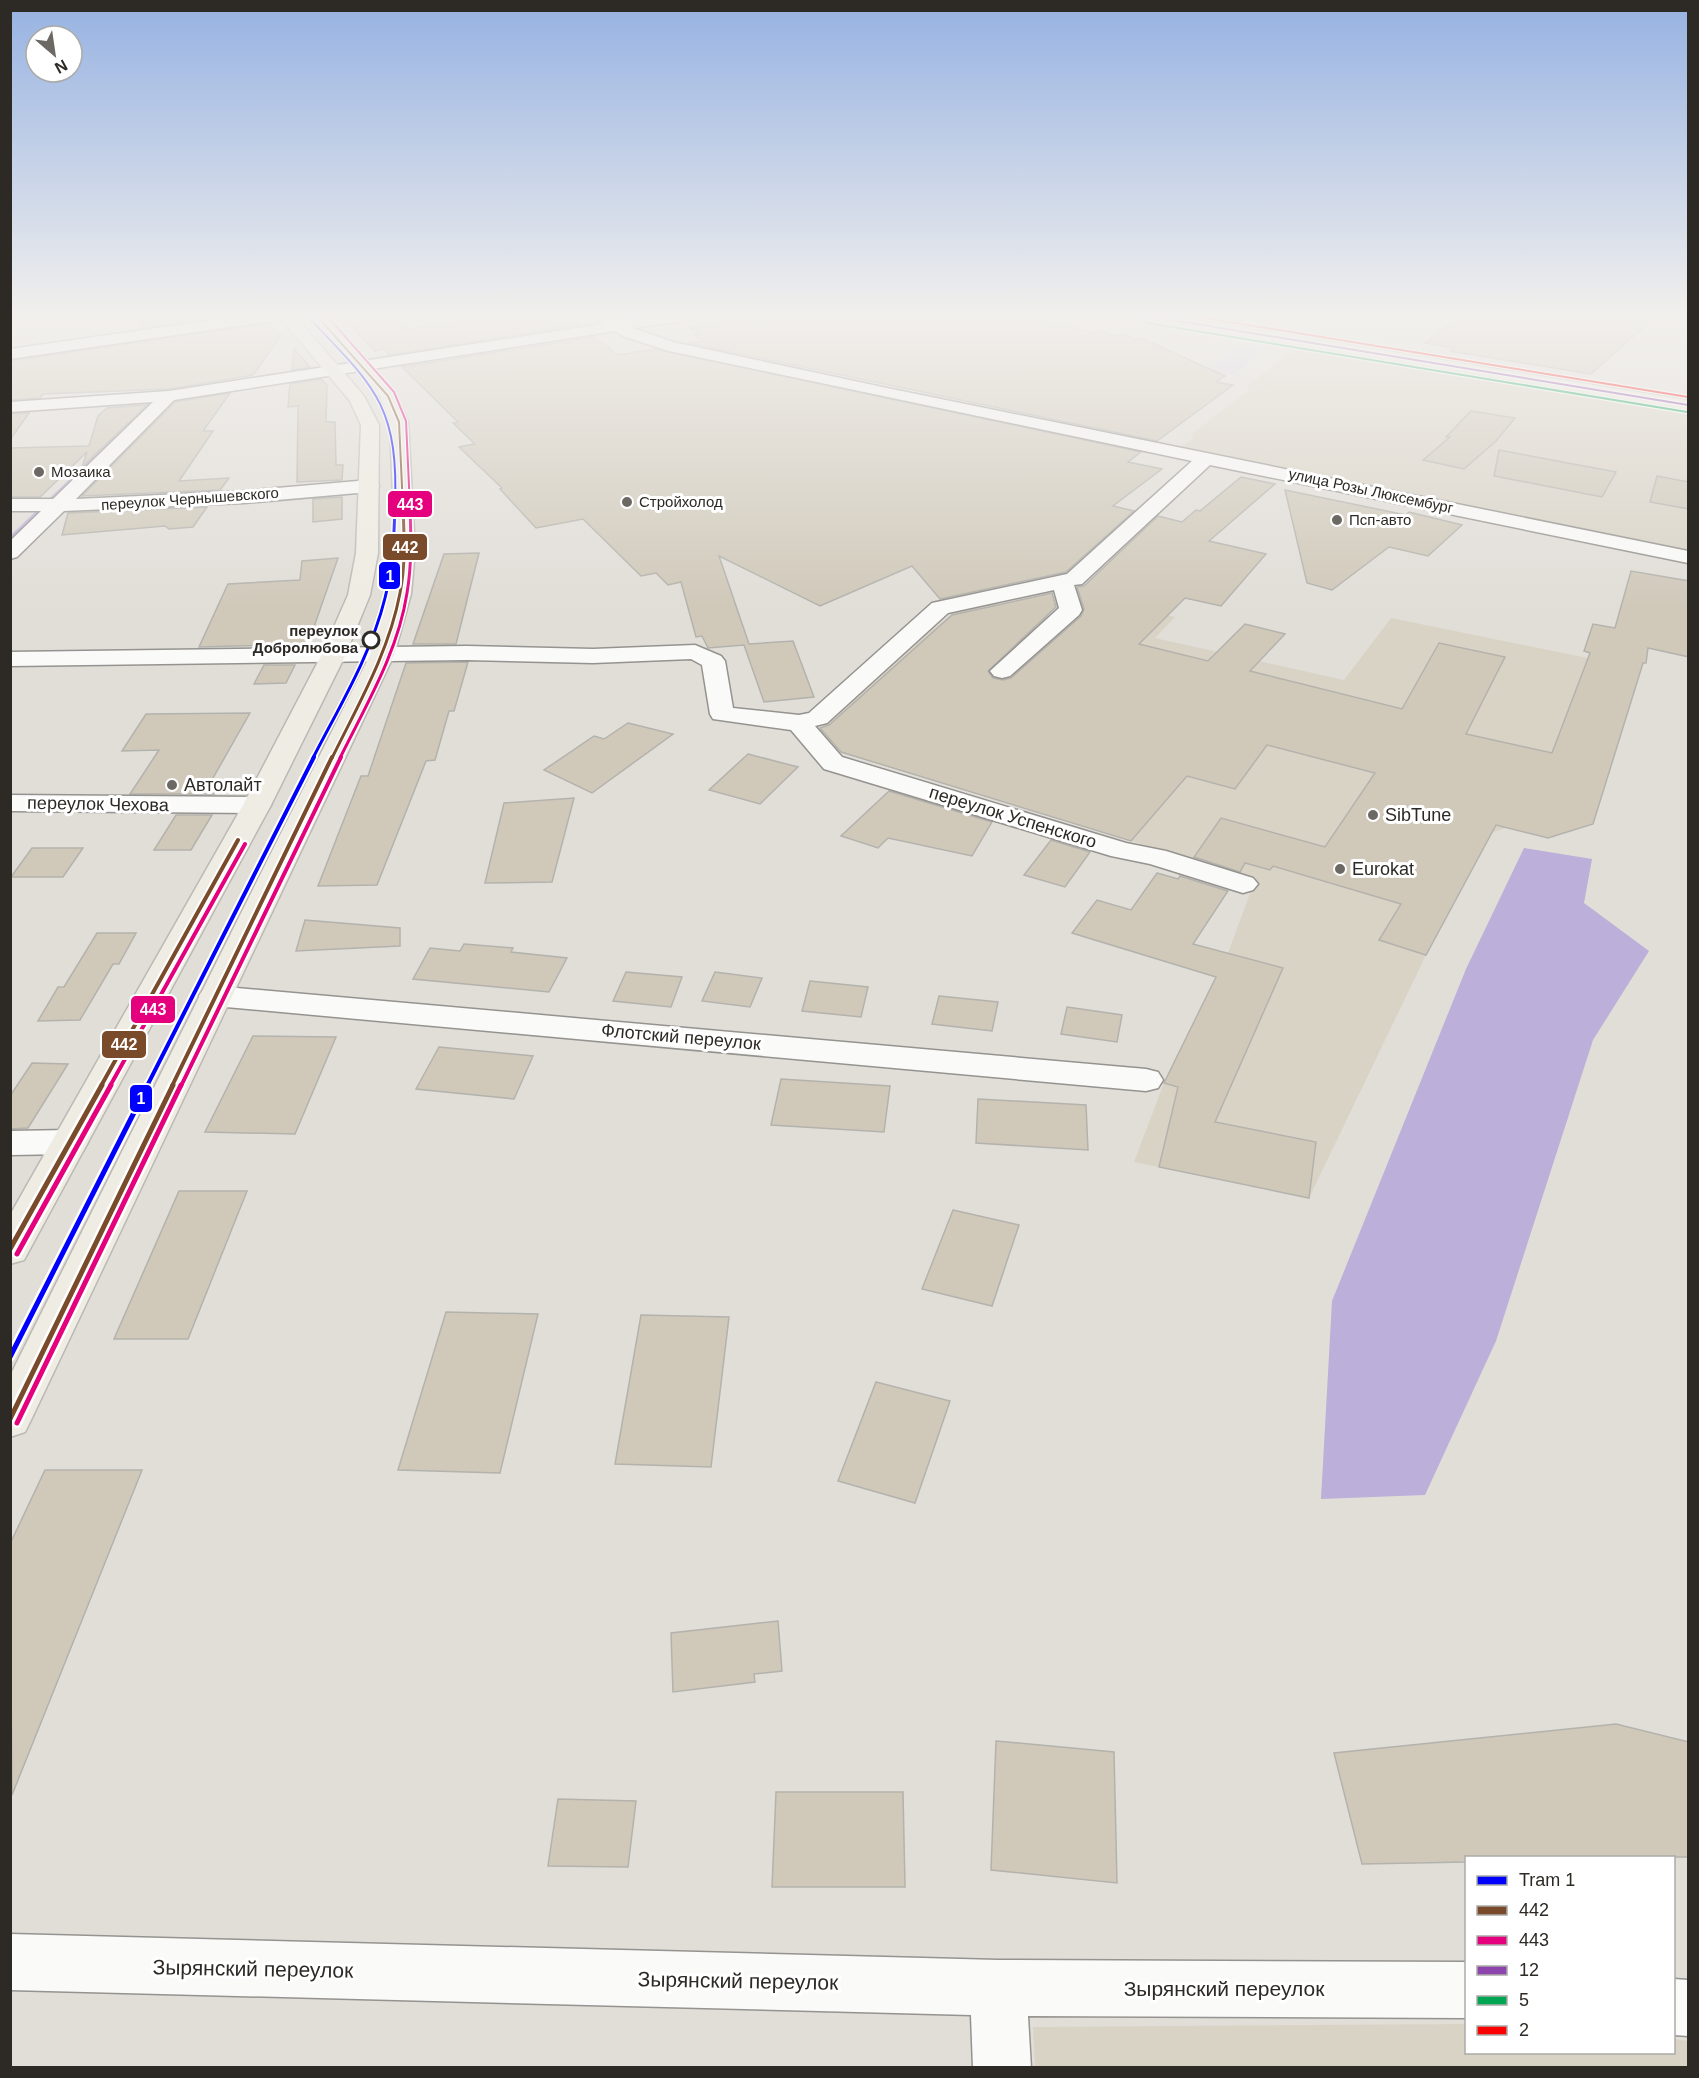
<svg xmlns="http://www.w3.org/2000/svg" width="1699" height="2078" font-family="Helvetica,sans-serif">
	<style>
		.built { fill: #d9d3c6 }
		.green { fill: #d8d1e5 }
		.water { fill: #bcafd9 }
		.lines { fill: none; stroke-linecap: round; stroke-linejoin: round }
		.stream { fill: #bcafd9; fill-rule: evenodd }
		.building { fill: #d0c9ba; stroke: #b4b2ad; stroke-width: 1.5 }
		.minor-casing { stroke: #95938f; stroke-width: 3 }
		.major-casing { stroke: #bbb9b5; stroke-width: 3 }
		.minor { fill: #fafaf9; fill-rule: evenodd }
		.major { fill: #efece3; fill-rule: evenodd }
		.bus-1-far3-casing { stroke: #fff; stroke-width: 4.5 }
		.bus-1-far2-casing { stroke: #fff; stroke-width: 6 }
		.bus-1-far1-casing { stroke: #fff; stroke-width: 8 }
		.bus-1-casing { stroke: #fff; stroke-width: 10 }
		.bus-2-far3-casing { stroke: #fff; stroke-width: 4.5 }
		.bus-2-far2-casing { stroke: #fff; stroke-width: 6 }
		.bus-2-far1-casing { stroke: #fff; stroke-width: 8 }
		.bus-2-casing { stroke: #fff; stroke-width: 10 }
		.bus-3-casing { stroke: #fff; stroke-width: 4.5 }
		.bus-4-casing { stroke: #fff; stroke-width: 4.5 }
		.bus-5-casing { stroke: #fff; stroke-width: 4.5 }
		.bus-1-far3 { stroke: #7a4b2a; stroke-width: 2 }
		.bus-1-far2 { stroke: #7a4b2a; stroke-width: 3 }
		.bus-1-far1 { stroke: #7a4b2a; stroke-width: 4 }
		.bus-1 { stroke: #7a4b2a; stroke-width: 5 }
		.bus-2-far3 { stroke: #e5007d; stroke-width: 2 }
		.bus-2-far2 { stroke: #e5007d; stroke-width: 3 }
		.bus-2-far1 { stroke: #e5007d; stroke-width: 4 }
		.bus-2 { stroke: #e5007d; stroke-width: 5 }
		.bus-3 { stroke: #8e44ad; stroke-width: 2 }
		.bus-4 { stroke: #00a651; stroke-width: 2 }
		.bus-5 { stroke: #f00; stroke-width: 2 }
		.tram-1-far3-casing { stroke: #fff; stroke-width: 4.5 }
		.tram-1-far2-casing { stroke: #fff; stroke-width: 6 }
		.tram-1-far1-casing { stroke: #fff; stroke-width: 8 }
		.tram-1-casing { stroke: #fff; stroke-width: 10 }
		.tram-1-far3 { stroke: #00f; stroke-width: 2 }
		.tram-1-far2 { stroke: #00f; stroke-width: 3 }
		.tram-1-far1 { stroke: #00f; stroke-width: 4 }
		.tram-1 { stroke: #00f; stroke-width: 5 }
		.poi-dot { fill: #6c6964; stroke: #fff; stroke-width: 2 }
		.stop-dot { fill: #fff; stroke: #2d2a26; stroke-width: 3 }
		.labels { text-anchor: middle; stroke-width: 6; stroke-linejoin: round; paint-order: stroke }
		.far-poi-label { font-size: 15px; fill: #2d2a26; stroke: #fff; text-anchor: start }
		.far-street-label { font-size: 15px; fill: #2d2a26; stroke: #fff }
		.far-stop-label { font-size: 15px; font-weight: bold; fill: #2d2a26; stroke: #fff; text-anchor: end }
		.poi-label { font-size: 18px; fill: #2d2a26; stroke: #fff; text-anchor: start }
		.street-label { font-size: 18px; fill: #2d2a26; stroke: #fff }
		.near-street-label { font-size: 21px; fill: #2d2a26; stroke: #fff }
		.line-badge { stroke: #fff; stroke-width: 2 }
		.badge-label { font-size: 16px; text-anchor: middle; font-weight: bold; fill: #fff }
	</style>
	<rect width="100%" height="100%" fill="#e1ded8"/>
	<g class="built">
		<path d="M1298,346l390,65v140l-509,-103 14,-10 -1,-4 58,-45 -3,-3z"/>
		<path d="M1103,601l72,16 -20,21 189,42 47,-62 226,46 -24,160 -45,14 -42,-10 -15,5 -65,122 -117,243 -175,-36 30,-79 64,-130 28,-76 -125,-36 -275,-84 -35,-30 74,-69 60,-46 34,-9 93,20z"/>
		<path d="M1466,2024v28h208v-13l14,2v26h-653l-2,-40z"/>
	</g>
	<path class="green" d="M1243,346l20,5 -26,21 4,4 -33,-5 26,-19 -8,-4z"/>
	<path class="water" d="M1524,848l68,11 -8,44 65,48 -56,89 -97,301 -71,154 -104,4 11,-198 134,-332z"/>
	<g class="lines">
		<path class="stream" d="M155,398l3,2 -1,1 -147,141v-6l140,-134h-8v-2z"/>
	</g>
	<g class="building">
		<path d="M186,316h39l-82,12 -4,-5z"/>
		<path d="M342,316h51l14,13 95,-13h65l12,9 -189,30 -6,-6 -9,2z"/>
		<path d="M762,316h250l24,7 10,-1 11,4 10,-1 24,8 12,-2 10,5 11,-2 10,5 7,-1 84,38 -9,6 17,3 -76,56 -468,-98 15,-2 -10,-6 6,-1 -10,-6z"/>
		<path d="M1461,316h138l49,7 -57,51 -141,-23 4,-3 -29,-5z"/>
		<path d="M270,323l11,12 -28,40 -84,14 -126,5 -3,4 -30,2v-39z"/>
		<path d="M594,337l24,18 37,-6 486,103 -13,10 34,7 -49,37 21,5 -68,61 -126,27 -28,-33 -92,40 -101,-50 30,88 44,-3 21,56 -50,5 -20,-57 -36,3 -6,-12 -6,1 -15,-55 -13,3 -12,-12 -15,3 -58,-57 -47,9 -36,-39 2,-1 -43,-41 16,-3 -22,-21 5,-1 -56,-55z"/>
		<path d="M294,349l16,18 -18,3z"/>
		<path d="M321,379l6,6 -1,37h9l1,43h7l-1,15 -45,2 1,-76 -10,1 2,-23z"/>
		<path d="M230,393l-27,38h10l-34,50 50,-3 -9,12 -138,6 93,-94z"/>
		<path d="M147,405l-65,62 5,-15 -47,45h-30v-49l79,-2 9,-30 9,-8z"/>
		<path d="M1471,411l44,7 -19,23 -32,28 -41,-9 27,-23h-4z"/>
		<path d="M29,413l-19,27v-26z"/>
		<path d="M1499,450l117,22 -14,25 -108,-21z"/>
		<path d="M1657,476l32,6v27l-39,-7z"/>
		<path d="M1241,477l34,7 -66,57 57,13 -45,52 -36,-8 -46,46 69,17 37,-37 40,10 -35,37 152,38 37,-66 66,14 -39,77 86,19 38,-100 -6,-2 9,-27 22,4 16,-57 58,10v76l-41,-9 -2,15h-3l-50,161 -45,14 -52,-13 -70,130 -47,-15 22,-36 -128,-38 -3,4 -25,-7 -5,9 -46,-15 27,-39 104,29 50,-74 -108,-28 -32,44 -48,-13 -56,65 -290,-89 -21,-24 9,-3 123,-110 100,-22 4,14 -68,64 5,7 10,2 8,-2 70,-62 3,-7 -7,-22 7,-1 74,-70 24,6 14,-12 4,1z"/>
		<path d="M1285,490l121,25 3,-3 53,13 -34,31 -39,-9 -57,43 -25,-7z"/>
		<path d="M342,497v22l-29,3v-23z"/>
		<path d="M207,507l-14,20 -24,2 -4,-3 -103,9 6,-22z"/>
		<path d="M479,553l-23,91h-43l31,-90z"/>
		<path d="M338,558l-30,86 -109,3 29,-63 72,-4 2,-19z"/>
		<path d="M468,662l-14,49h-5l-14,49 -9,1 -49,124 -59,1 43,-110h7l38,-113z"/>
		<path d="M264,665h31l-9,18 -32,1z"/>
		<path d="M250,713l-41,72 5,9h-84l29,-44 -37,1 24,-37z"/>
		<path d="M628,723l45,11 -81,59 -48,-23 50,-34 10,3z"/>
		<path d="M748,754l50,13 -38,37 -51,-14z"/>
		<path d="M889,791l103,31 -20,34 -84,-18 -10,10 -37,-12z"/>
		<path d="M574,798l-22,84 -67,1 19,-80z"/>
		<path d="M176,815h36l-21,35h-37z"/>
		<path d="M1051,840l39,12 -25,35 -41,-12z"/>
		<path d="M32,848h51l-20,29h-52z"/>
		<path d="M1157,873l21,6 2,-3 48,15 -35,53 90,24 -68,154 101,20 -7,56 -150,-31 19,-80 -14,-4 52,-106 -144,-44 25,-33 34,10z"/>
		<path d="M305,920l95,8v18l-104,5z"/>
		<path d="M97,933h39l-17,31h-6l-33,56 -42,1 20,-34h6z"/>
		<path d="M464,944l49,4 -2,4 56,6 -18,34 -136,-13 17,-31 30,3z"/>
		<path d="M626,972l56,5 -11,30 -58,-6z"/>
		<path d="M715,972l47,6 -12,29 -48,-6z"/>
		<path d="M810,981l58,6 -7,30 -59,-6z"/>
		<path d="M939,996l59,6 -6,29 -60,-7z"/>
		<path d="M1067,1007l55,8 -5,27 -56,-8z"/>
		<path d="M253,1036l83,1 -41,97 -90,-2z"/>
		<path d="M439,1047l94,9 -19,43 -98,-10z"/>
		<path d="M32,1063l36,1 -40,64 -18,1v-33z"/>
		<path d="M781,1079l109,7 -6,46 -113,-7z"/>
		<path d="M978,1099l108,6 2,45 -112,-7z"/>
		<path d="M179,1191h68l-59,148h-74z"/>
		<path d="M953,1210l66,15 -27,81 -70,-17z"/>
		<path d="M446,1312l92,2 -38,159 -102,-3z"/>
		<path d="M641,1315l88,2 -18,150 -96,-3z"/>
		<path d="M876,1382l74,19 -35,102 -77,-22z"/>
		<path d="M45,1470h97l-130,325 -2,-251z"/>
		<path d="M778,1621l4,50 -28,3 1,8 -82,10 -2,-59z"/>
		<path d="M1616,1724l73,18v115h-222v5l-105,2 -28,-111z"/>
		<path d="M996,1741l118,11 3,131 -126,-13z"/>
		<path d="M776,1792h127l2,95h-133z"/>
		<path d="M558,1799l78,2 -8,66 -80,-1z"/>
	</g>
	<g class="lines">
		<defs>
			<g id="minor">
				<path d="M240,316h39l-8,5 -261,38v-10z"/>
				<path d="M593,316h19l8,5 33,-5h37l-8,5 -49,7 40,14 214,46 801,163v12l-478,-98 -128,119 -8,1 8,25 -3,5 -69,61 -8,2 -8,-2 -4,-5 69,-63 -5,-18 -106,23 -121,110 -12,3 27,31 284,86 40,8 87,27 5,6 -5,6 -10,3 -93,-29 -39,-8 -287,-87 -33,-39 -78,-11 -3,-5 -8,-49 -11,-6 -98,4 -126,-3 -457,6v-14l457,-6 126,3 102,-4 26,11 4,5 8,47 66,7 10,-2 123,-110 135,-29 125,-113 -523,-110 -44,-14 -10,-6 -441,69 -98,99 168,-8 125,-11 7,2 3,4 -3,4 -7,2 -125,11 -180,8 -47,46 -7,2v-18l31,-30h-31v-12h43l100,-97 -143,10v-10l159,-11 434,-67z"/>
				<path d="M10,795l247,2 10,2 4,6 -4,6 -10,2 -247,-2z"/>
				<path d="M215,986l931,83 12,3 5,8 -5,8 -12,3 -931,-85 -11,-3 -5,-7 5,-7z"/>
				<path d="M70,1130l13,3 5,9 -5,9 -13,3 -60,1v-24z"/>
				<path d="M10,1934l988,26 468,2v56l-438,-2 3,52h-58l-2,-53 -961,-25z"/>
				<path d="M1674,1979l14,1v56l-14,-1z"/>
			</g>
			<g id="major">
				<path d="M279,316h16l69,80 15,29 -1,128 -8,42 -25,61 -74,149 -247,455 -14,4v-49l233,-410 78,-149 27,-61 8,-42 5,-128 -11,-24z"/>
				<path d="M309,316h16l69,76 14,30 7,129 -4,43 -17,61 -363,765 -6,12 -15,5v-61l360,-721 19,-61 6,-43 -5,-129 -10,-25z"/>
				<path d="M1140,316h35l513,84v10l-540,-89z"/>
			</g>
		</defs>
		<use href="#minor" class="minor-casing"/>
		<use href="#major" class="major-casing"/>
		<use href="#minor" class="minor"/>
		<use href="#major" class="major"/>
		<defs>
			<path id="bus-1-far3" d="M317,316l71,80 11,26 4,86"/>
			<path id="bus-1-far2" d="M332,758c26,-53 57,-106 68,-165 6,-29 4,-57 3,-87"/>
			<g id="bus-1-far1">
				<path d="M101,1086l137,-246"/>
				<path d="M172,1086l160,-329"/>
			</g>
			<g id="bus-1">
				<path d="M10,1249l92,-164"/>
				<path d="M10,1419l163,-334"/>
			</g>
			<path id="bus-2-far3" d="M327,316l67,76 12,29 4,87"/>
			<path id="bus-2-far2" d="M340,758c26,-53 58,-106 67,-165 5,-29 4,-57 3,-87"/>
			<g id="bus-2-far1">
				<path d="M110,1086l135,-242"/>
				<path d="M181,1086l160,-329"/>
			</g>
			<g id="bus-2">
				<path d="M17,1254l94,-169"/>
				<path d="M17,1423l164,-338"/>
			</g>
			<path id="bus-3" d="M1148,316l540,89"/>
			<path id="bus-4" d="M1147,323l540,89"/>
			<path id="bus-5" d="M1193,316l495,81"/>
		</defs>
		<use href="#bus-1-far3" class="bus-1-far3-casing"/>
		<use href="#bus-1-far2" class="bus-1-far2-casing"/>
		<use href="#bus-1-far1" class="bus-1-far1-casing"/>
		<use href="#bus-1" class="bus-1-casing"/>
		<use href="#bus-2-far3" class="bus-2-far3-casing"/>
		<use href="#bus-2-far2" class="bus-2-far2-casing"/>
		<use href="#bus-2-far1" class="bus-2-far1-casing"/>
		<use href="#bus-2" class="bus-2-casing"/>
		<use href="#bus-3" class="bus-3-casing"/>
		<use href="#bus-4" class="bus-4-casing"/>
		<use href="#bus-5" class="bus-5-casing"/>
		<use href="#bus-1-far3" class="bus-1-far3"/>
		<use href="#bus-1-far2" class="bus-1-far2"/>
		<use href="#bus-1-far1" class="bus-1-far1"/>
		<use href="#bus-1" class="bus-1"/>
		<use href="#bus-2-far3" class="bus-2-far3"/>
		<use href="#bus-2-far2" class="bus-2-far2"/>
		<use href="#bus-2-far1" class="bus-2-far1"/>
		<use href="#bus-2" class="bus-2"/>
		<use href="#bus-3" class="bus-3"/>
		<use href="#bus-4" class="bus-4"/>
		<use href="#bus-5" class="bus-5"/>
		<defs>
			<path id="tram-1-far3" d="M307,316c67,70 92,88 88,192"/>
			<path id="tram-1-far2" d="M313,758c26,-51 58,-103 72,-160 8,-30 9,-61 10,-92"/>
			<path id="tram-1-far1" d="M147,1086l167,-329"/>
			<path id="tram-1" d="M10,1357l138,-272"/>
		</defs>
		<use href="#tram-1-far3" class="tram-1-far3-casing"/>
		<use href="#tram-1-far2" class="tram-1-far2-casing"/>
		<use href="#tram-1-far1" class="tram-1-far1-casing"/>
		<use href="#tram-1" class="tram-1-casing"/>
		<use href="#tram-1-far3" class="tram-1-far3"/>
		<use href="#tram-1-far2" class="tram-1-far2"/>
		<use href="#tram-1-far1" class="tram-1-far1"/>
		<use href="#tram-1" class="tram-1"/>
	</g>
	<linearGradient id="sky" x2="0" y2="1"><stop stop-color="#96b2e2"/><stop offset="0.52" stop-color="#f2f0ed"/><stop offset="1" stop-color="#f2f0ed" stop-opacity="0"/></linearGradient>
	<rect width="1699" height="607" fill="url(#sky)"/>
	<g class="poi-dot">
		<circle cx="39" cy="472" r="6"/>
		<circle cx="627" cy="502" r="6"/>
		<circle cx="1337" cy="520" r="6"/>
		<circle cx="172" cy="785" r="6"/>
		<circle cx="1373" cy="815" r="6"/>
		<circle cx="1340" cy="869" r="6"/>
	</g>
	<circle class="stop-dot" cx="371" cy="640" r="8"/>
	<g class="labels">
		<g class="far-poi-label">
			<text x="51" y="477">Мозаика</text>
			<text x="639" y="507">Стройхолод</text>
			<text x="1349" y="525">Псп-авто</text>
		</g>
		<g class="far-street-label">
			<text transform="translate(1371 491) rotate(12)" y="5">улица Розы Люксембург</text>
			<text transform="translate(190 499) rotate(-4)" y="5">переулок Чернышевского</text>
		</g>
		<g class="far-stop-label">
			<text x="358" y="636">переулок<tspan x="358" dy="17">Добролюбова</tspan></text>
		</g>
		<g class="poi-label">
			<text x="184" y="791">Автолайт</text>
			<text x="1385" y="821">SibTune</text>
			<text x="1352" y="875">Eurokat</text>
		</g>
		<g class="street-label">
			<text transform="translate(98 804) rotate(1)" y="6">переулок Чехова</text>
			<text transform="translate(1013 817) rotate(17)" y="6">переулок Успенского</text>
			<text transform="translate(681 1037) rotate(5)" y="6">Флотский переулок</text>
		</g>
		<g class="near-street-label">
			<text transform="translate(253 1969) rotate(1)" y="7">Зырянский переулок</text>
			<text transform="translate(738 1981) rotate(1)" y="7">Зырянский переулок</text>
			<text x="1224" y="1996">Зырянский переулок</text>
		</g>
	</g>
	<g class="line-badge">
		<rect x="387" y="490" width="46" height="28" rx="6" fill="#e5007d"/>
		<rect x="382" y="533" width="46" height="28" rx="6" fill="#7a4b2a"/>
		<rect x="378" y="561" width="23" height="29" rx="6" fill="#00f"/>
		<rect x="130" y="995" width="46" height="29" rx="6" fill="#e5007d"/>
		<rect x="101" y="1030" width="46" height="29" rx="6" fill="#7a4b2a"/>
		<rect x="129" y="1084" width="24" height="29" rx="6" fill="#00f"/>
	</g>
	<g class="badge-label">
		<text x="410" y="510">443</text>
		<text x="405" y="553">442</text>
		<text x="390" y="582">1</text>
		<text x="153" y="1015">443</text>
		<text x="124" y="1050">442</text>
		<text x="141" y="1104">1</text>
	</g>
	<rect width="1699" height="2078" fill="none" stroke="#2d2a26" stroke-width="24"/>
	<rect x="1465" y="1856" width="210" height="198" fill="#ffffff" stroke="#abaaa8" stroke-width="1.5"/>
	<rect x="1477" y="1876" width="30" height="9" fill="#0000ff" stroke="#abaaa8" stroke-width="1.5"/>
	<text x="1519" y="1886" font-size="18" fill="#2d2a26">Tram 1</text>
	<rect x="1477" y="1906" width="30" height="9" fill="#7a4b2a" stroke="#abaaa8" stroke-width="1.5"/>
	<text x="1519" y="1916" font-size="18" fill="#2d2a26">442</text>
	<rect x="1477" y="1936" width="30" height="9" fill="#e5007d" stroke="#abaaa8" stroke-width="1.5"/>
	<text x="1519" y="1946" font-size="18" fill="#2d2a26">443</text>
	<rect x="1477" y="1966" width="30" height="9" fill="#8e44ad" stroke="#abaaa8" stroke-width="1.5"/>
	<text x="1519" y="1976" font-size="18" fill="#2d2a26">12</text>
	<rect x="1477" y="1996" width="30" height="9" fill="#00a651" stroke="#abaaa8" stroke-width="1.5"/>
	<text x="1519" y="2006" font-size="18" fill="#2d2a26">5</text>
	<rect x="1477" y="2026" width="30" height="9" fill="#ff0000" stroke="#abaaa8" stroke-width="1.5"/>
	<text x="1519" y="2036" font-size="18" fill="#2d2a26">2</text>
	<g transform="translate(54 54) rotate(151)"><circle r="28" fill="#ffffff" stroke="#abaaa8" stroke-width="1.5"/>
	<path d="M0-4.5L10 22L0 15L-10 22Z" fill="#6c6964"/>
	<text y="-9" font-size="16" font-weight="bold" text-anchor="middle" fill="#2d2a26">N</text>
	</g>
</svg>
